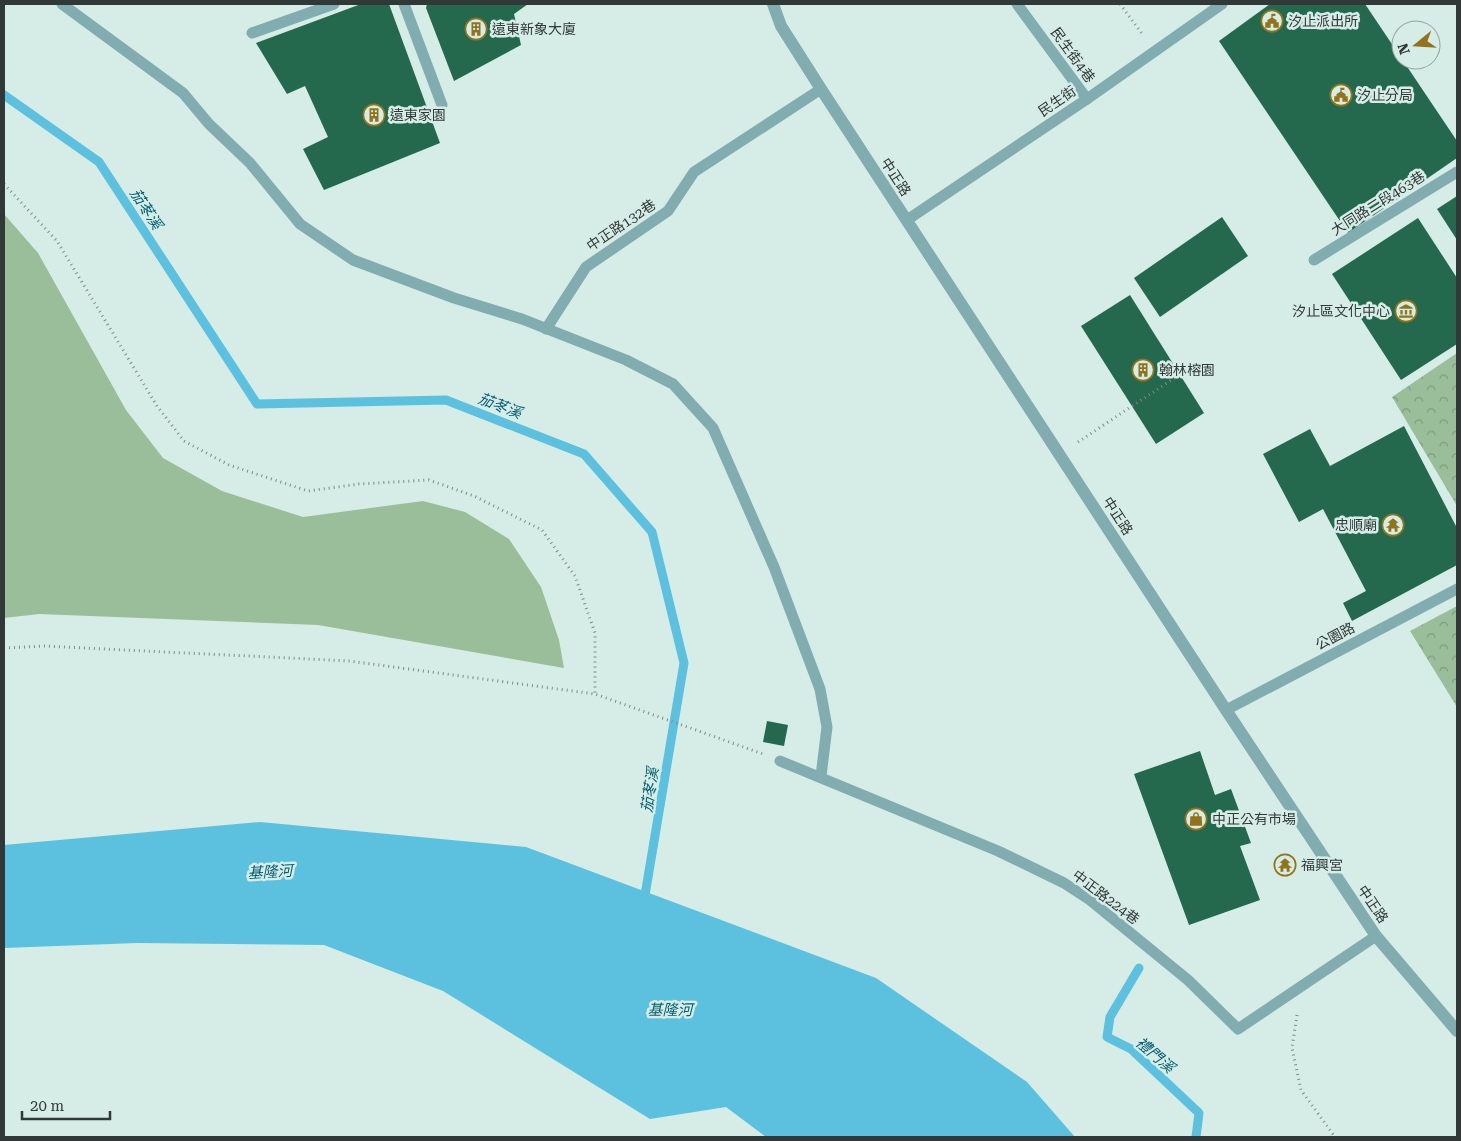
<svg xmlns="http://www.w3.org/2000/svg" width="1461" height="1141" viewBox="0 0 1461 1141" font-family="'Roboto Serif','Noto Sans TC',serif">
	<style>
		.green { fill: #9abe99 }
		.park { fill: url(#park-crowns) }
		.water { fill: #5bc1df }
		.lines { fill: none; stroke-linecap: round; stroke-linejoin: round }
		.stream { stroke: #5bc1df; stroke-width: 9 }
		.building { fill: #24684d }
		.path { stroke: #7e8c89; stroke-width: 3; stroke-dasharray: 1 4; stroke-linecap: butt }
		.service { stroke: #82adb0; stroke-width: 11 }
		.minor { stroke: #82adb0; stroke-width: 12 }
		.labels { text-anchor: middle; stroke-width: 5; stroke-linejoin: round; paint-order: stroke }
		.poi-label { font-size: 14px; fill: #313938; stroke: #d6ece7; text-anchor: start }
		.street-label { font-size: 14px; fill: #313938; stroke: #d6ece7 }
		.water-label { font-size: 15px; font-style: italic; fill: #025d72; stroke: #d6ece7 }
	</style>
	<defs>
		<pattern id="park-crowns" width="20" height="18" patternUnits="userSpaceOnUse" patternTransform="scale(1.25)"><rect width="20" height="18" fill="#9abe99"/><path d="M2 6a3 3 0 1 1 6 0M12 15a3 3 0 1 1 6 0" fill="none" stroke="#7e9b7e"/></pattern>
	</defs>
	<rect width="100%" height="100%" fill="#d6ece7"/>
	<path class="green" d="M4,214L38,253L126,410L163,458L222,491L303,517L423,501L465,512L509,539L541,587L559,640L564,668L318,625L39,614L4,618Z"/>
	<g class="park">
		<path d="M1457,353V506L1392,397Z"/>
		<path d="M1457,606V707L1410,631Z"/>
	</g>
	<path class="water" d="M260,822L526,847L876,978L1027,1082L1075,1137H766L726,1107L650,1119L443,991L324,945L137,943L4,948V845Z"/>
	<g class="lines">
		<g class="stream">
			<path d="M4,95L99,162L257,404L446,400L584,454L652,532L684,663L644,901"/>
			<path d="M1139,968L1110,1017L1107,1037L1131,1049L1199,1113L1196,1137"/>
		</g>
	</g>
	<g class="building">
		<path d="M361,4H389L440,143L324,190L303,149L328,137L305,86L287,94L256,43Z"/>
		<path d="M427,4H528L514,14L521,45L454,81L426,8Z"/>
		<path d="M1270,4H1365L1457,141V158L1348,233L1219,41Z"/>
		<path d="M1457,196V240L1437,209Z"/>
		<path d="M1222,217L1248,256L1160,317L1134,278Z"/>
		<path d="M1418,218L1457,278V344L1401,380L1332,274Z"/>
		<path d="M1130,295L1204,413L1156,444L1081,326Z"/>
		<path d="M1404,426L1457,528V565L1352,621L1343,603L1366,591L1323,509L1299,522L1263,454L1310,429L1330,466Z"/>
		<path d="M767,721L788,725L784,746L763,742Z"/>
		<path d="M1200,751L1215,795L1231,789L1251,843L1240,846L1260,900L1189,925L1134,774Z"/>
	</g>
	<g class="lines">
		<g class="path">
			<path d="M1120,4L1143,35"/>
			<path d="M4,184L57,241L157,406L184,441L229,465L308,491L359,484L429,480L474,496L542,530L575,576L595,633V694"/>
			<path d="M1078,442L1197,363"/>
			<path d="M4,648L44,646L349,661L595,694L763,754"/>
			<path d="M1297,1015L1292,1048L1301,1090L1335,1137"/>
		</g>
		<g class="service">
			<path d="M62,4L183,93L209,124L250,163L300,224L353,260L454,298L522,319L626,360L673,384L713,428L774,567L820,689L827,727L821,776"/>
			<path d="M404,4L442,105"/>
			<path d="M1017,4L1087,99"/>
			<path d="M252,33L334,4"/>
			<path d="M907,220L1087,99L1222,4"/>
			<path d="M1314,260L1457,172"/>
			<path d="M546,329L586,267L668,211L694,172L821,89"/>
			<path d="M1226,710L1457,589"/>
			<path d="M780,761L998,851L1064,883L1090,900L1188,980L1238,1029L1376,936"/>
		</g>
		<path class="minor" d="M773,4L781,26L821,89L1226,710L1376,936L1457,1031"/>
	</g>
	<defs>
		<g id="civic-ring" transform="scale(1.125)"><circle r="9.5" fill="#d6ece7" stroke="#927319" stroke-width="1.5"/><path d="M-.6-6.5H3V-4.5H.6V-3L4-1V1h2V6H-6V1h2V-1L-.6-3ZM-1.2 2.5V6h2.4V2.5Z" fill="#927319"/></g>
		<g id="building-ring" transform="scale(1.125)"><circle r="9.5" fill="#d6ece7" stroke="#927319" stroke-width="1.5"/><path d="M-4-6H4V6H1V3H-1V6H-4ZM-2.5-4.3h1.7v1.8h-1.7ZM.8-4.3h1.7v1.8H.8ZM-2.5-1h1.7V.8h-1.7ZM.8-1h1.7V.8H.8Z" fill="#927319"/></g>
		<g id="museum-ring" transform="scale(1.125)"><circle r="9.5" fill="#d6ece7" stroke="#927319" stroke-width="1.5"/><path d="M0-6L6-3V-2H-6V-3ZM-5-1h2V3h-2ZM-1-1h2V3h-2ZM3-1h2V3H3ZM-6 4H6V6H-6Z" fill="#927319"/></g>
		<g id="temple-ring" transform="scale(1.125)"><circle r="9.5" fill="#d6ece7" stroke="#927319" stroke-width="1.5"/><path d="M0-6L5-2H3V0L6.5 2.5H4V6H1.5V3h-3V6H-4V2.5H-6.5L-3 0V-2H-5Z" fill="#927319"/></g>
		<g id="shop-ring" transform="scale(1.125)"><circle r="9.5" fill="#d6ece7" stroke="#927319" stroke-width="1.5"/><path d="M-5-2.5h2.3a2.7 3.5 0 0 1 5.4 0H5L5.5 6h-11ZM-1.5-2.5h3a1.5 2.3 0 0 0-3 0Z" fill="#927319"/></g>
	</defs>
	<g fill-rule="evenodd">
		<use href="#civic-ring" x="1272" y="21"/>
		<use href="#building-ring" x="476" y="29"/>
		<use href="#civic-ring" x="1341" y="95"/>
		<use href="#building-ring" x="374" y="115"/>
		<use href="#museum-ring" x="1406" y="311"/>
		<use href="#building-ring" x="1143" y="370"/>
		<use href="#temple-ring" x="1393" y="525"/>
		<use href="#shop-ring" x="1196" y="819"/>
		<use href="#temple-ring" x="1285" y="865"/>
	</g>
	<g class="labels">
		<g class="poi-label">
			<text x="1288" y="26">汐止派出所</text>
			<text x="492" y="34">遠東新象大廈</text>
			<text x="1357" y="100">汐止分局</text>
			<text x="390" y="120">遠東家園</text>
			<text x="1390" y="316" text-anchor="end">汐止區文化中心</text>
			<text x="1159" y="375">翰林榕園</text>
			<text x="1377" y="530" text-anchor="end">忠順廟</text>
			<text x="1212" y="824">中正公有市場</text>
			<text x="1301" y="870">福興宮</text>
		</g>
		<g class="street-label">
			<text transform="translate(1073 55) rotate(54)" y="5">民生街4巷</text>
			<text transform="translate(1057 101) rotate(-34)" y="5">民生街</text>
			<text transform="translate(896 177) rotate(57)" y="5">中正路</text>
			<text transform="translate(1378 203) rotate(-32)" y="5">大同路二段463巷</text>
			<text transform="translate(621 225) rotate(-34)" y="5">中正路132巷</text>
			<text transform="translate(1118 516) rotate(57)" y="5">中正路</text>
			<text transform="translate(1335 636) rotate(-28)" y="5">公園路</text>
			<text transform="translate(1106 897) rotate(37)" y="5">中正路224巷</text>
			<text transform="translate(1373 904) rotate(56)" y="5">中正路</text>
		</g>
		<g class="water-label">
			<text transform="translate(146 209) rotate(57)" y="5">茄苳溪</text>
			<text transform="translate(500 406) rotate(21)" y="5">茄苳溪</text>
			<text transform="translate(650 790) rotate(-81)" y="5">茄苳溪</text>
			<text transform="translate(270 872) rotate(-3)" y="5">基隆河</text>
			<text x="670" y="1015">基隆河</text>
			<text transform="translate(1155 1055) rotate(41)" y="5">禮門溪</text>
		</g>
	</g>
	<rect width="1461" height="1141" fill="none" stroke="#313938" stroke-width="10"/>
	<g transform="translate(1416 45) rotate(252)"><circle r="24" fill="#d6ece7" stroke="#94a4a1"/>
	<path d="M0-4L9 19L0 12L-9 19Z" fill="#927319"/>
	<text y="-8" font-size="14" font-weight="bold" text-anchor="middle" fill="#313938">N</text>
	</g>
	<path d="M22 1111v8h88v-8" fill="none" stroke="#313938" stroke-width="2.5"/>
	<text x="30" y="1111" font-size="15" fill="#313938" stroke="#d6ece7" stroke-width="4" paint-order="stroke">20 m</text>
</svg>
